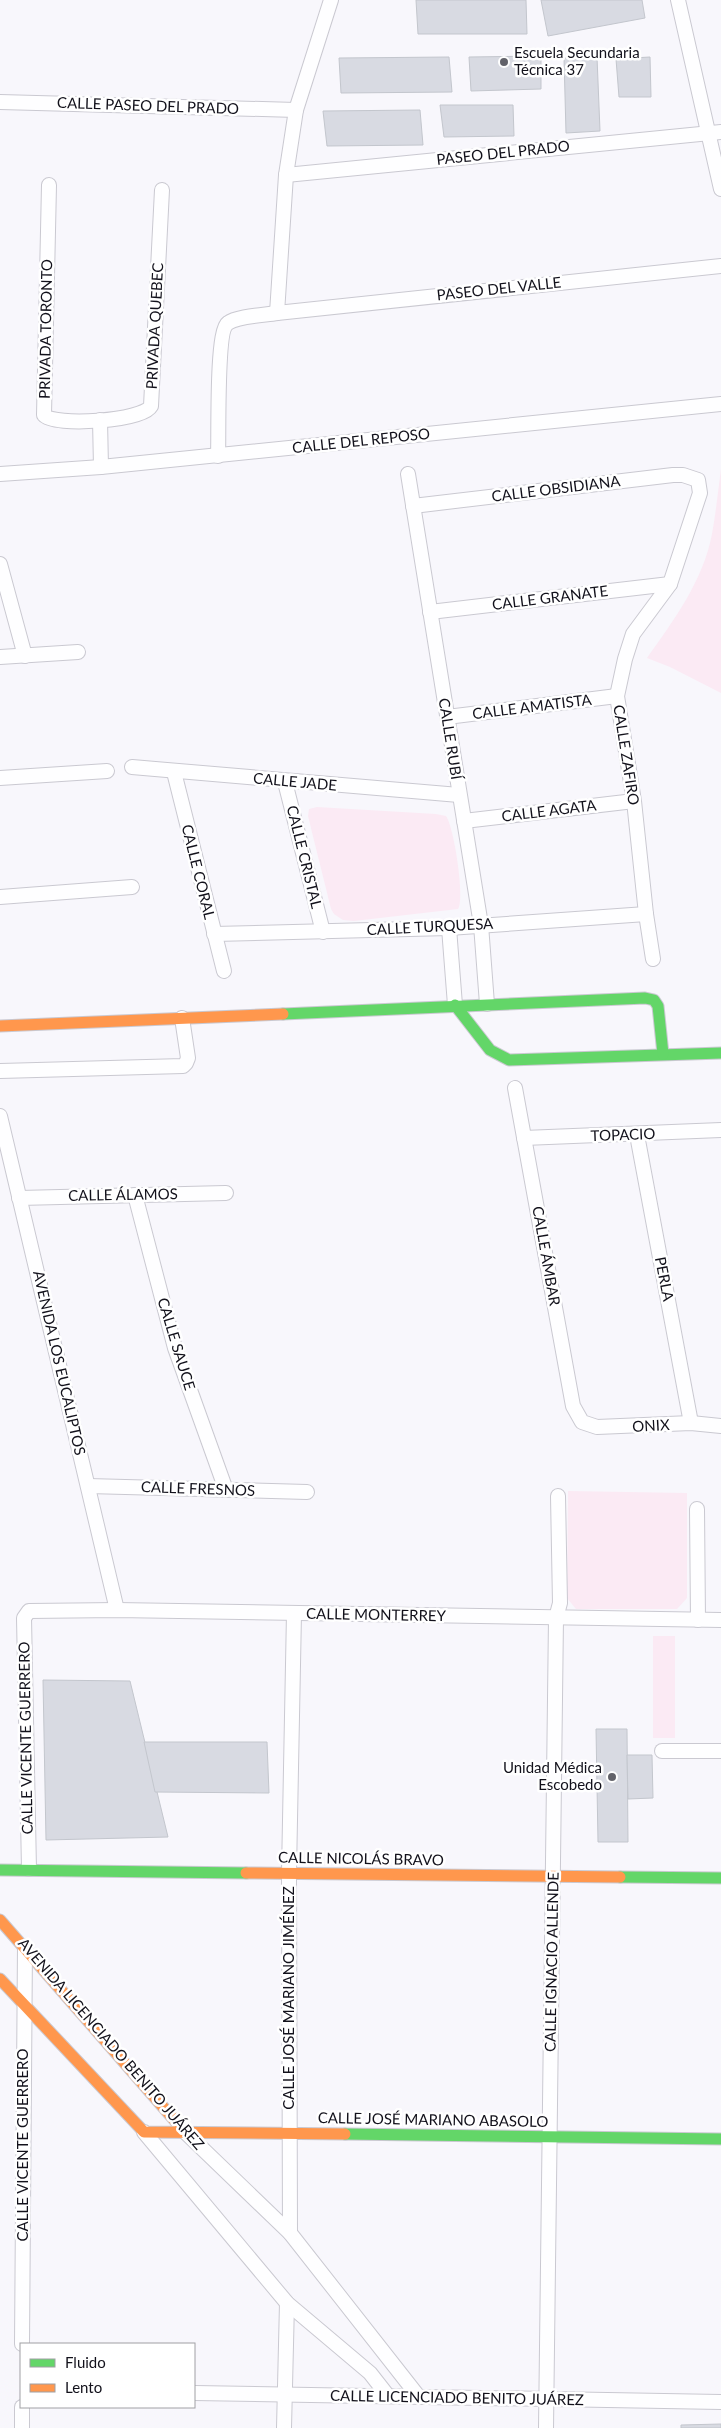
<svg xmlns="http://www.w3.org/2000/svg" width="721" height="2428" viewBox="0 0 721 2428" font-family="Lato,sans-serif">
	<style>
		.green { fill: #fbeaf4 }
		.building { fill: #d8dae2; stroke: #c3c6cd }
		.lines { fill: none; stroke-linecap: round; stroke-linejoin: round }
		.street-casing { stroke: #cac9d1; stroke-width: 16 }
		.fast-casing { stroke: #cac9d1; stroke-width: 13 }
		.slow-casing { stroke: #cac9d1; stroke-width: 13 }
		.street { stroke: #fefeff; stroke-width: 14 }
		.fast { stroke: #63d668; stroke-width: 11 }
		.slow { stroke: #ff974d; stroke-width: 11 }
		.poi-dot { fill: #62626a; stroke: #fff; stroke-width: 2 }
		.labels { text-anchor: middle; stroke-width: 5; stroke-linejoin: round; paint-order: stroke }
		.poi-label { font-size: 15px; fill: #12111b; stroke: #fff; text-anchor: start }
		.street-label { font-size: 15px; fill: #12111b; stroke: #fff }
	</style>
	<rect width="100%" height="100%" fill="#f8f7fc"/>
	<g class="green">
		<path d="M721,469V693L670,667L647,658C674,620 703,581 712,534C716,512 718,491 721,469Z"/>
		<path d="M317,807L436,814L446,816C454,827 465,899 458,909L354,921L343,920L334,914L331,909L308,816L309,809Z"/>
		<path d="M568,1491L687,1493V1598L677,1609H576L567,1598Z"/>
		<rect x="653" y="1636" width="22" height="102"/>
	</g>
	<g class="building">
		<path d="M416,0H526L527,34H418Z"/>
		<path d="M541,0H642L645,18L548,36Z"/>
		<path d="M541,56V89L471,91L469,57Z"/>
		<path d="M449,57L452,92L341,93L339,58Z"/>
		<path d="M597,57L600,131L566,133L564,58Z"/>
		<path d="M650,57L651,97H619L616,59Z"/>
		<path d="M440,105H513L514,136L444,137Z"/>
		<path d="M420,110L423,145L327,146L323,111Z"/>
		<path d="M43,1680L130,1681L168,1837L46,1840Z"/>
		<path d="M596,1729H627L628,1842H598Z"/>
		<path d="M144,1742H267L269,1793L155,1792Z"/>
		<path d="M627,1755H652L653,1798L628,1799Z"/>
		<path d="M721,2424V2428H681V2425Z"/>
	</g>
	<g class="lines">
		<g class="street-casing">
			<g id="street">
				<path d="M678,0L721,189"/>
				<path d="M0,102L296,110"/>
				<path d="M286,175L721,132"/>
				<path d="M49,185L44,415C54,427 143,421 151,406L162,190"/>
				<path d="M277,313L286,175L296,110L331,0"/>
				<path d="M100,420L101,467"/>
				<path d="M218,456C219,436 216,331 228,323C237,316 265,315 277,313L721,266"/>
				<path d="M0,474L101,467L721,404"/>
				<path d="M408,474L481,925L487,1004"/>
				<path d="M413,506L673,475H683L698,480L700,493L670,584L633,634L625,659L617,696L634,801L646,914L653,959"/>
				<path d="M0,564L25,656"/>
				<path d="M430,612L670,584"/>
				<path d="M0,657L78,652"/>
				<path d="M447,717L617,696"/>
				<path d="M132,767L459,795"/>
				<path d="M174,772L224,971"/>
				<path d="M0,778L107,771"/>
				<path d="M285,782L323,932"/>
				<path d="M464,821L634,801"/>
				<path d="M0,897L132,887"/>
				<path d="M449,928L455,1005"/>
				<path d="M214,934L449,928L646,914"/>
				<path d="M0,1071L183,1066L186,1063L188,1058L182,1018"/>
				<path d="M515,1088L573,1406L582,1422L597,1427L691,1423L721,1426"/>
				<path d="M0,1116L117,1610"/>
				<path d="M637,1135L691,1423"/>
				<path d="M524,1138L721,1130"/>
				<path d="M135,1195L175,1348L226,1490"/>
				<path d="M19,1198L226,1193"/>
				<path d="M88,1486L307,1492"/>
				<path d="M697,1509L698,1620"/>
				<path d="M662,1751H721"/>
				<path d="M29,1869L24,1618L29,1611L117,1610L721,1620"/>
				<path d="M184,2131L290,2233L418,2396"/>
				<path d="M144,2132L287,2303L370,2373L388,2396"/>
				<path d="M290,2233L289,1872L294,1613"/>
				<path d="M22,2344L25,1946"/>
				<path d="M194,2393L721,2402"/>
				<path d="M22,2407V2428"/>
				<path d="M284,2428L287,2303"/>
				<path d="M546,2428L556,1618L560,1603L558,1496"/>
			</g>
		</g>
		<g class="fast-casing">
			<g id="fast">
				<path d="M455,1005L490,1050L509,1060L721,1053"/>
				<path d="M283,1014L645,998L654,1000L658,1006L663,1054"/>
				<path d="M0,1870L246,1873"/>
				<path d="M620,1877L721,1878"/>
				<path d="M345,2134L721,2139"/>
			</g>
		</g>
		<g class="slow-casing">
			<g id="slow">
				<path d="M0,1026L283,1014"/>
				<path d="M246,1873L620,1877"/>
				<path d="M0,1920L184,2131"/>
				<path d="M0,1979L144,2132L345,2134"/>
			</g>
		</g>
		<use href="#street" class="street"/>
		<use href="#fast" class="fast"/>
		<use href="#slow" class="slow"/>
	</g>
	<g class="poi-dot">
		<circle cx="504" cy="62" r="5"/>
		<circle cx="612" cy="1777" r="5"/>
	</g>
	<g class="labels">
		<g class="poi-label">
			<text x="514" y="58">Escuela Secundaria<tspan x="514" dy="17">Técnica 37</tspan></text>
			<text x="602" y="1773" text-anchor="end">Unidad Médica<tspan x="602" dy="17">Escobedo</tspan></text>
		</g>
		<g class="street-label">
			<text transform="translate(148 106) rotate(2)" y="5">CALLE PASEO DEL PRADO</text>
			<text transform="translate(503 153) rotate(-6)" y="5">PASEO DEL PRADO</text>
			<text transform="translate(499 289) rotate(-6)" y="5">PASEO DEL VALLE</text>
			<text transform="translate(155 326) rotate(-87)" y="5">PRIVADA QUEBEC</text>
			<text transform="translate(46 329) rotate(-89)" y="5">PRIVADA TORONTO</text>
			<text transform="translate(361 441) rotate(-6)" y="5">CALLE DEL REPOSO</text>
			<text transform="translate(556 489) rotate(-7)" y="5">CALLE OBSIDIANA</text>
			<text transform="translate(550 598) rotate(-7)" y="5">CALLE GRANATE</text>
			<text transform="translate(532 707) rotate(-7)" y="5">CALLE AMATISTA</text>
			<text transform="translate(450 739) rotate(81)" y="5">CALLE RUBÍ</text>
			<text transform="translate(626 755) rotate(81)" y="5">CALLE ZAFIRO</text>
			<text transform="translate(295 782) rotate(5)" y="5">CALLE JADE</text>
			<text transform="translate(549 811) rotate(-7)" y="5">CALLE AGATA</text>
			<text transform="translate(304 857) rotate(76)" y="5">CALLE CRISTAL</text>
			<text transform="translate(198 872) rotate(76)" y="5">CALLE CORAL</text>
			<text transform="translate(430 927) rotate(-3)" y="5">CALLE TURQUESA</text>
			<text transform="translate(623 1135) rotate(-2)" y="5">TOPACIO</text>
			<text transform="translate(123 1195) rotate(-1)" y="5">CALLE ÁLAMOS</text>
			<text transform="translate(546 1256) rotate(80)" y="5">CALLE ÁMBAR</text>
			<text transform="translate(664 1279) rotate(79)" y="5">PERLA</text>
			<text transform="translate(176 1344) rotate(73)" y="5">CALLE SAUCE</text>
			<text transform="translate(59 1363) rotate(77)" y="5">AVENIDA LOS EUCALIPTOS</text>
			<text transform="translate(651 1426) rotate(-3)" y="5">ONIX</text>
			<text transform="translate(198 1489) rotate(2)" y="5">CALLE FRESNOS</text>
			<text transform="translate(376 1615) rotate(1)" y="5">CALLE MONTERREY</text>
			<text transform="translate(26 1738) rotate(-91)" y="5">CALLE VICENTE GUERRERO</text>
			<text transform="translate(361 1859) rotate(1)" y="5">CALLE NICOLÁS BRAVO</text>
			<text transform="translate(552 1962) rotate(-89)" y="5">CALLE IGNACIO ALLENDE</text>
			<text transform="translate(289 1998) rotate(-90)" y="5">CALLE JOSÉ MARIANO JIMÉNEZ</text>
			<text transform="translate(111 2044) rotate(49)" y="5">AVENIDA LICENCIADO BENITO JUÁREZ</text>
			<text transform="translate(433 2120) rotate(1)" y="5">CALLE JOSÉ MARIANO ABASOLO</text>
			<text transform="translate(23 2145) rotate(-90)" y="5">CALLE VICENTE GUERRERO</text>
			<text transform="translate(457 2398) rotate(1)" y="5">CALLE LICENCIADO BENITO JUÁREZ</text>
		</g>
	</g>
	<rect x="20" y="2343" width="175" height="65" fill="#ffffff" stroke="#a0a0a4"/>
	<rect x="30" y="2359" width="25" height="8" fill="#63d668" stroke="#a0a0a4"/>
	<text x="65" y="2368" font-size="15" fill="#12111b">Fluido</text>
	<rect x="30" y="2384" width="25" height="8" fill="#ff974d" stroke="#a0a0a4"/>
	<text x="65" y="2393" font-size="15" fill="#12111b">Lento</text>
</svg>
